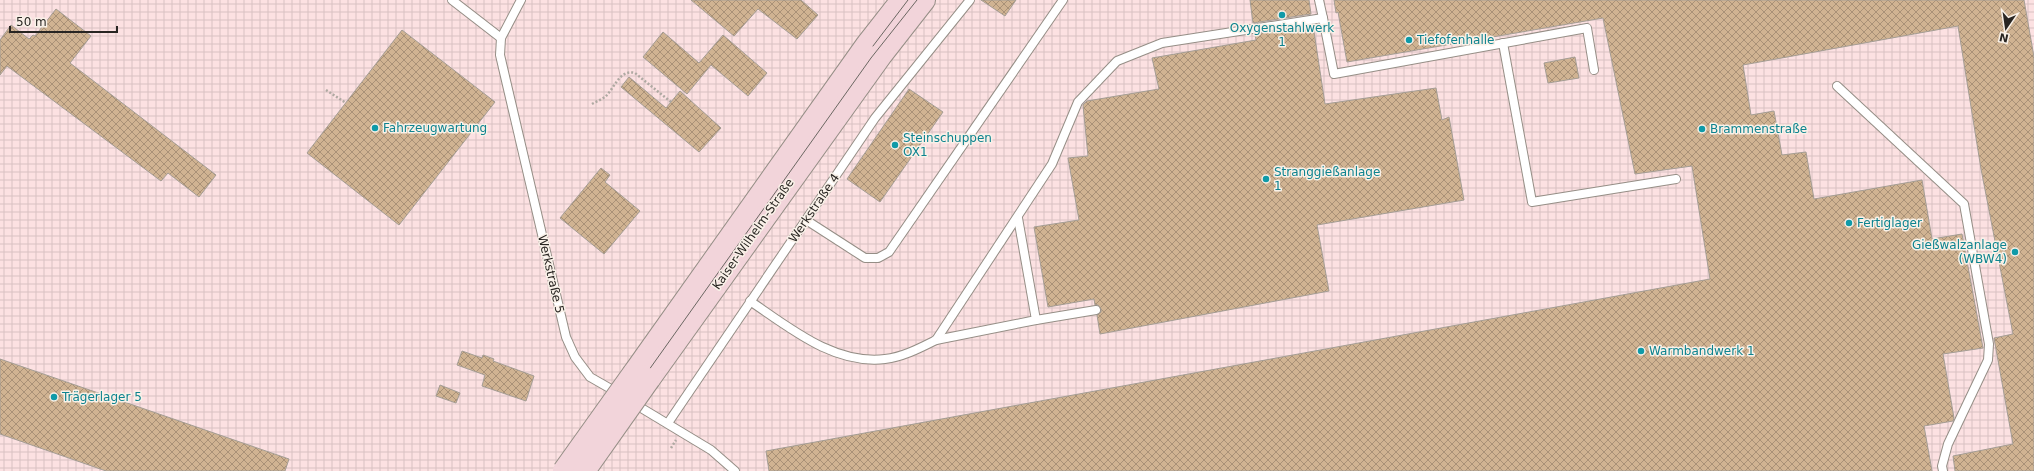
<svg xmlns="http://www.w3.org/2000/svg" width="2034" height="471" viewBox="0 0 2034 471" font-family="'DejaVu Sans',sans-serif">
	<style>
		.industrial { fill: url(#industrial-grid) }
		.building { fill: url(#building-cross-hatch); stroke: #a49d94 }
		.lines { fill: none; stroke-linecap: round; stroke-linejoin: round }
		.service-casing { stroke: #958e86; stroke-width: 10 }
		.secondary-casing { stroke: #958e86; stroke-width: 24 }
		.path { stroke: #afa9a2; stroke-width: 2.5; stroke-dasharray: 2 2; stroke-linecap: butt }
		.service { stroke: #fff; stroke-width: 8 }
		.secondary { stroke: #f2d4da; stroke-width: 22 }
		.tram { stroke: #6b6762; stroke-width: 1 }
		.secondary-bridge-casing { stroke: #958e86; stroke-width: 24; stroke-linecap: butt }
		.secondary-bridge { stroke: #f2d4da; stroke-width: 22 }
		.culture-dot { fill: #0f9aa8; stroke: #f9f1e8; stroke-width: 1.5 }
		.labels { text-anchor: middle; stroke-width: 3; stroke-linejoin: round; paint-order: stroke }
		.culture-label { font-size: 12px; fill: #0d838f; stroke: #f9f1e8; text-anchor: start }
		.street-label { font-size: 12px; fill: #282522; stroke: #f9f1e8 }
	</style>
	<defs>
		<pattern id="industrial-grid" width="8" height="8" patternUnits="userSpaceOnUse"><rect width="8" height="8" fill="#fce1e2"/><path d="M0 4h8M4 0v8" fill="none" stroke="#d8c1c2"/></pattern>
		<pattern id="building-cross-hatch" width="8" height="8" patternUnits="userSpaceOnUse"><rect width="8" height="8" fill="#d0b392"/><path d="M0 0l8 8M0 8l8-8" fill="none" stroke="#a99177"/></pattern>
	</defs>
	<rect width="100%" height="100%" fill="#f9f1e8"/>
	<rect class="industrial" x="0" y="0" width="2034" height="471"/>
	<g class="building">
		<path d="M691,0H801L818,15L797,39L758,9L734,36Z"/>
		<path d="M981,0H1016L1005,16Z"/>
		<path d="M1250,0H1309L1311,14L1253,23Z"/>
		<path d="M1334,0H2024L2034,57V471H1955L1953,456L2013,444L1994,338L2013,334L1981,169L1958,26L1743,65L1751,115L1774,111L1782,155L1806,152L1814,199L1922,180L1932,239L1962,234L1983,348L1943,354L1954,418L1953,421L1924,426L1932,471H769L766,451L1710,279L1692,166L1635,174L1603,18L1347,62L1338,12L1336,13Z"/>
		<path d="M56,9L91,36L70,63L216,175L199,197L168,173L161,181L7,66L0,75V40L11,25L29,39L33,35L35,36Z"/>
		<path d="M1313,25L1325,104L1436,88L1442,120L1449,117L1464,200L1317,225L1329,291L1100,334L1097,315L1101,312V309L1098,305H1095L1094,299L1048,307L1034,227L1079,220L1068,158L1088,156L1083,105L1087,101L1159,89L1152,58L1256,40L1255,34Z"/>
		<path d="M402,30L495,102L399,225L307,153Z"/>
		<path d="M663,32L699,63L723,35L767,73L748,96L711,65L687,94L643,57Z"/>
		<path d="M1575,57L1579,78L1548,83L1544,63Z"/>
		<path d="M629,77L666,108L680,91L721,128L699,152L621,87Z"/>
		<path d="M909,89L943,112L880,202L847,179Z"/>
		<path d="M601,168L610,175L605,182L640,211L604,254L560,218Z"/>
		<path d="M462,351L482,358L483,355L494,359L493,361L534,376L526,401L482,386L485,375L457,365Z"/>
		<path d="M0,359L289,459L285,471H106L0,434Z"/>
		<path d="M440,385L460,393L456,403L436,396Z"/>
	</g>
	<g class="lines">
		<g class="service-casing">
			<g id="service">
				<path d="M452,0L501,38"/>
				<path d="M521,0L501,38L500,55L566,337L575,357L590,377L618,393"/>
				<path d="M1319,0L1323,18"/>
				<path d="M1503,43L1532,202L1676,179"/>
				<path d="M1837,86L1964,204L1989,344L1988,360L1948,444L1942,466L1943,471"/>
				<path d="M806,220L865,258H878L889,252L1063,0"/>
				<path d="M750,301C790,328 834,365 885,359C903,357 920,348 936,340L1052,164L1078,102L1117,61L1162,43L1323,18L1334,74L1587,28L1594,70"/>
				<path d="M1036,320L1096,310"/>
				<path d="M936,340L1036,320L1018,218"/>
				<path d="M633,403L711,450L735,471"/>
				<path d="M668,423L875,118L970,0"/>
			</g>
		</g>
		<g class="secondary-casing">
			<g id="secondary">
				<path d="M634,373L866,46L902,0"/>
				<path d="M649,379L881,55L924,0"/>
			</g>
		</g>
		<g class="path">
			<path d="M326,90L346,103"/>
			<path d="M592,104C597,101 603,99 606,96C615,87 620,69 635,73L671,102"/>
			<path d="M671,448L676,440"/>
		</g>
		<use href="#service" class="service"/>
		<use href="#secondary" class="secondary"/>
		<g class="tram">
			<path d="M873,46L908,0"/>
			<path d="M577,471L871,58L917,0"/>
		</g>
		<g class="secondary-bridge-casing">
			<g id="secondary-bridge">
				<path d="M564,471L634,373"/>
				<path d="M584,471L649,379"/>
			</g>
		</g>
		<use href="#secondary-bridge" class="secondary-bridge"/>
	</g>
	<g class="culture-dot">
		<circle cx="1282" cy="15" r="4"/>
		<circle cx="1409" cy="40" r="4"/>
		<circle cx="375" cy="128" r="4"/>
		<circle cx="1702" cy="129" r="4"/>
		<circle cx="895" cy="145" r="4"/>
		<circle cx="1266" cy="179" r="4"/>
		<circle cx="1849" cy="223" r="4"/>
		<circle cx="2015" cy="252" r="4"/>
		<circle cx="1641" cy="351" r="4"/>
		<circle cx="54" cy="397" r="4"/>
	</g>
	<g class="labels">
		<g class="culture-label">
			<text x="1282" y="32" text-anchor="middle">Oxygenstahlwerk<tspan x="1282" dy="14">1</tspan></text>
			<text x="1417" y="44">Tiefofenhalle</text>
			<text x="383" y="132">Fahrzeugwartung</text>
			<text x="1710" y="133">Brammenstraße</text>
			<text x="903" y="142">Steinschuppen<tspan x="903" dy="14">OX1</tspan></text>
			<text x="1274" y="176">Stranggießanlage<tspan x="1274" dy="14">1</tspan></text>
			<text x="1857" y="227">Fertiglager</text>
			<text x="2007" y="249" text-anchor="end">Gießwalzanlage<tspan x="2007" dy="14">(WBW4)</tspan></text>
			<text x="1649" y="355">Warmbandwerk 1</text>
			<text x="62" y="401">Trägerlager 5</text>
		</g>
		<g class="street-label">
			<text transform="translate(814 208) rotate(-56)" y="4">Werkstraße 4</text>
			<text transform="translate(753 234) rotate(-55)" y="4">Kaiser-Wilhelm-Straße</text>
			<text transform="translate(551 274) rotate(77)" y="4">Werkstraße 5</text>
		</g>
	</g>
	<g transform="translate(2006 28) rotate(193)" stroke="#f9f1e8" stroke-width="3" paint-order="stroke">
	<path d="M0-3L7 15L0 10L-7 15Z" fill="#282522"/>
	<text y="-6" font-size="11" font-weight="bold" text-anchor="middle" fill="#282522">N</text>
	</g>
	<path d="M10 26v6h107v-6" fill="none" stroke="#282522" stroke-width="2"/>
	<text x="16" y="26" font-size="12" fill="#282522" stroke="#f9f1e8" stroke-width="3" paint-order="stroke">50 m</text>
</svg>
